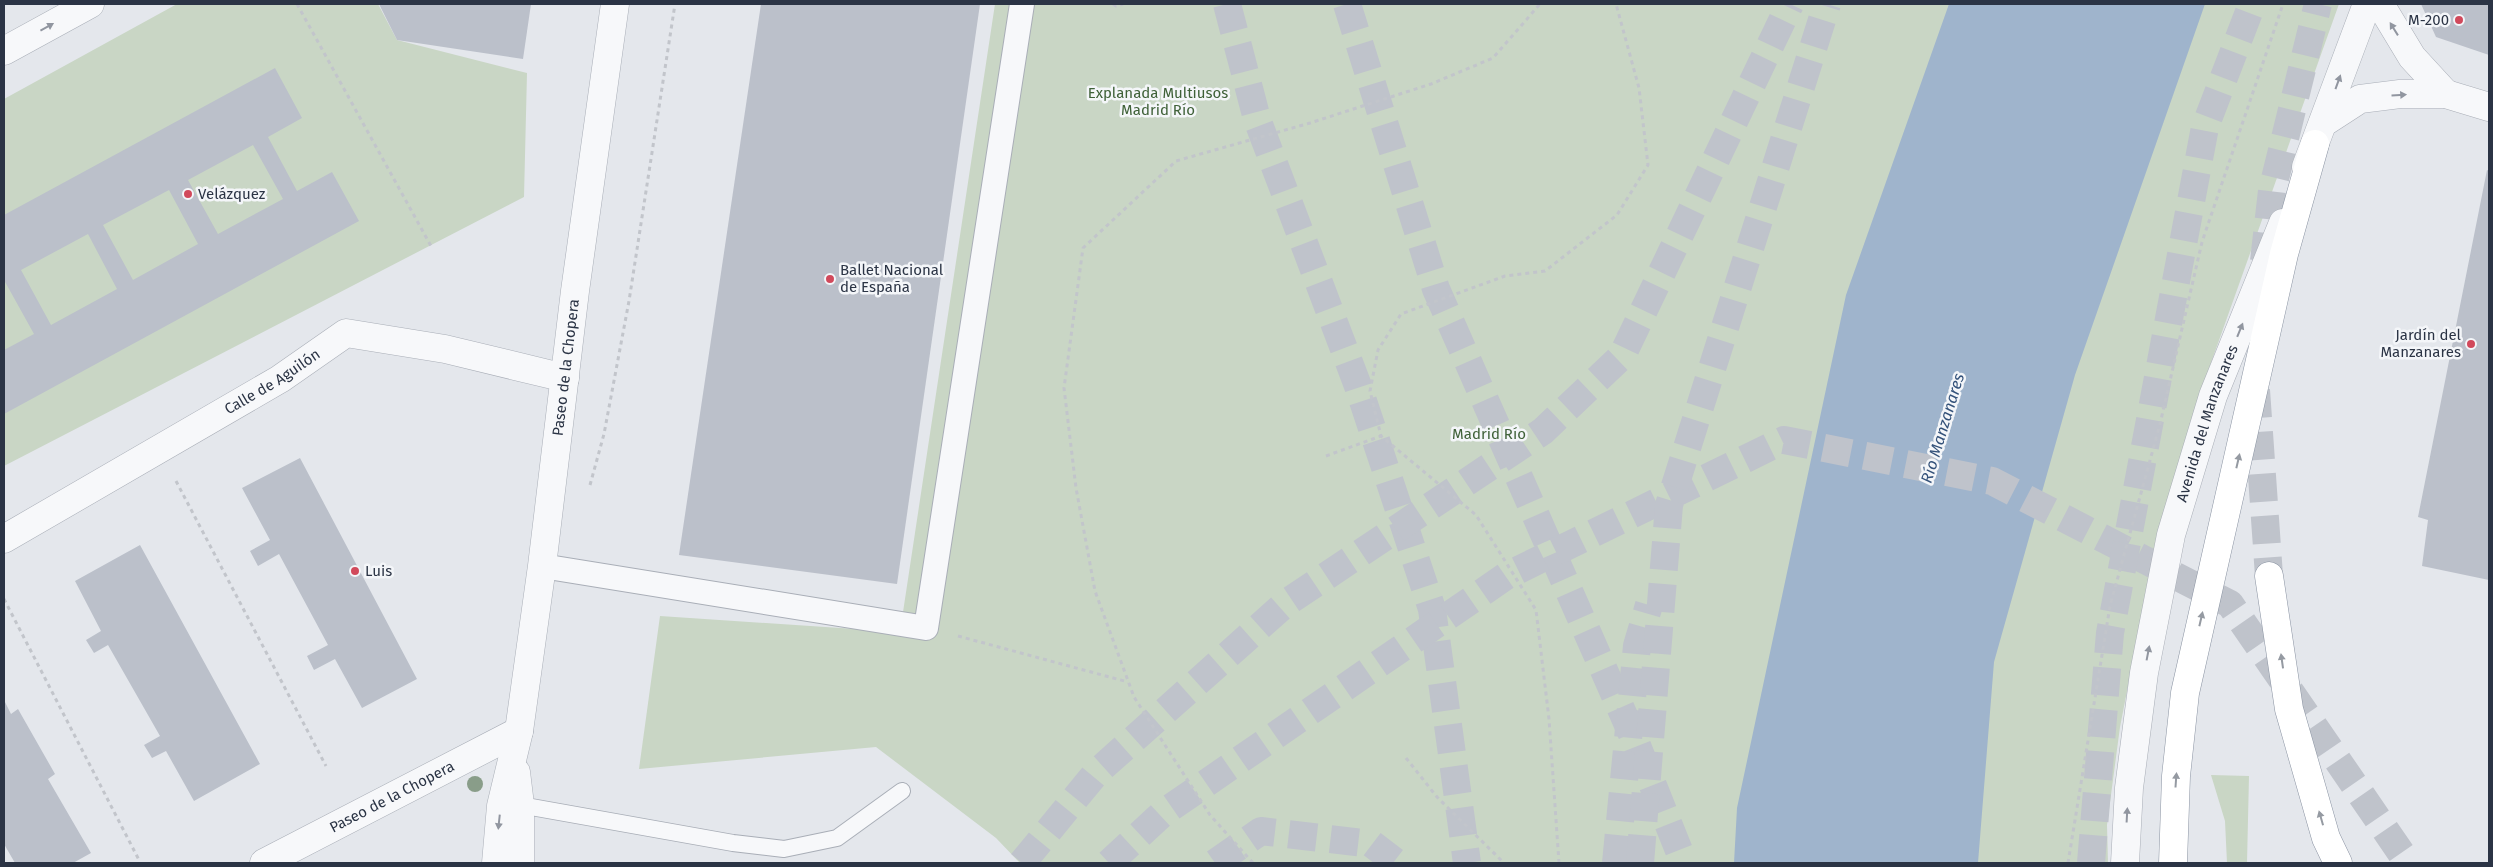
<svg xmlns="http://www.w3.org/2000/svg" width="2493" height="867" viewBox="0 0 2493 867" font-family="'Fira Sans',sans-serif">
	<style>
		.green { fill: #c9d6c5 }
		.water { fill: #9fb4cc }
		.building { fill: #bbc0ca; fill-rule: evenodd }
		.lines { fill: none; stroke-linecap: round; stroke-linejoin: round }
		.motorway-tunnel { stroke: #bfc3cb; stroke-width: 28; stroke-dasharray: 28 14; stroke-linecap: butt }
		.service-casing { stroke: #a9aeb7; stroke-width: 18 }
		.pedestrian-casing { stroke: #a9aeb7; stroke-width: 26 }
		.minor-casing { stroke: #a9aeb7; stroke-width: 29 }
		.tertiary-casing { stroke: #a9aeb7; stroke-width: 29 }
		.motorway-casing { stroke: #8b94a3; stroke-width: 29 }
		.path { stroke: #c2c5cb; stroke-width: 3; stroke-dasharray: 4 4; stroke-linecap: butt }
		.service { stroke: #f7f8fa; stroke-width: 16 }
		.pedestrian { stroke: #f7f8fa; stroke-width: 24 }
		.minor { stroke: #f7f8fa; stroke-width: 28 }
		.tertiary { stroke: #f7f8fa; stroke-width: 28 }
		.motorway { stroke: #fff; stroke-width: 28 }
		.tree { fill: #899d89 }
		.oneway { fill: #9196a0 }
		.oneway2 { fill: #959aa2 }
		.poi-dot { fill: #d1495b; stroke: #f4f6f9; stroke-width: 2 }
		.labels { text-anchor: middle; stroke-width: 5; stroke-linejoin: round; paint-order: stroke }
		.poi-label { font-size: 15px; fill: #2b3445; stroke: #f4f6f9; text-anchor: start }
		.park-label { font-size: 15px; fill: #3f6138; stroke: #f4f6f9 }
		.street-label { font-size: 15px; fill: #2b3445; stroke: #f4f6f9 }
		.water-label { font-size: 16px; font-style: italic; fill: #34527a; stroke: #f4f6f9 }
	</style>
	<rect width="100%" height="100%" fill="#e4e7ec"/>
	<g class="green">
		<path d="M177,4H378L397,40L527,73L524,197L4,466V99Z"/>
		<path d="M995,4H2339L2207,374L2168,500L2137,640L2120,727L2107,825L2108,863H1020L996,838L876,747L639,769L660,616L900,632Z"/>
		<path d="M2211,775L2249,776L2247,863H2227L2225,821Z"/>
	</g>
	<path class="water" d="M1949,4H2205L2075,375L1994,662L1978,863H1734L1737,808L1846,295Z"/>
	<g class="building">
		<path d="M379,4H531L523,59L397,40Z"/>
		<path d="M761,4H980L897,584L679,555Z"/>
		<path d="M2421,4H2489V55L2436,37Z"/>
		<path d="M275,68L302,118L268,137L297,191L332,172L359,221L4,414V350L34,334L4,280V215ZM253,145L283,199L218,234L188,180ZM169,190L198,244L133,280L103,225ZM88,234L117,289L51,325L21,270Z"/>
		<path d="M2487,170L2489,171V580L2422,566L2428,520L2418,517Z"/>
		<path d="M300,458L417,679L362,708L335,659L314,670L307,656L328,645L279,554L258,566L250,551L270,540L242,488Z"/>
		<path d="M140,545L260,764L194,801L166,751L152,758L144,745L160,736L108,645L94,653L86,640L101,631L75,581Z"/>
		<path d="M4,700L11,714L18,709L55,774L48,779L91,853L73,863H15L4,844Z"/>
	</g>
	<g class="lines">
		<g class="motorway-tunnel">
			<path d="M1227,4L1257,119L1358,386L1432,609L1467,863"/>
			<path d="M1347,4L1436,289L1636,743L1684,863"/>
			<path d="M2264,261L2272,191L2318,4"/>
			<path d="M2256,390L2269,576"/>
			<path d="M1022,863L1096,773L1286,603L1543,431L1622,356L1790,4"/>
			<path d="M1109,863L1163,813L1506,576L1784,440L1992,481L2230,604L2408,863"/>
			<path d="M1215,863L1261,831L1372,844L1397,863"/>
			<path d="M1616,863L1637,646L1649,605"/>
			<path d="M1640,863L1669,505L1827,4"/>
			<path d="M2091,863L2110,633L2205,127L2252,4"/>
		</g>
		<g class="service-casing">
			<path id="service" d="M520,805L733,843L784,849L837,838L902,791"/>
		</g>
		<g class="pedestrian-casing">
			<path id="pedestrian" d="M542,566L926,628L1022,4"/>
		</g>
		<g class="minor-casing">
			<g id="minor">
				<path d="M2380,4L2412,57L2446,94"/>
				<path d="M4,51L90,4"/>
				<path d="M2323,123L2360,99L2400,94H2446L2489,107"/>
				<path d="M2306,167L2367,4"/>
				<path id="s1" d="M4,539L280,379L346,333L445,349L565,378"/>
				<path id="s2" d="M264,863L519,731"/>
				<path id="s3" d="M2125,863L2129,788L2144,673L2171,535L2213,396L2283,223"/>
			</g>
		</g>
		<g class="tertiary-casing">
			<g id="tertiary">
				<path d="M516,772L520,805V863"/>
				<path id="s4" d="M496,863L501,806L519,731L542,566L575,291L615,4"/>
			</g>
		</g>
		<g class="motorway-casing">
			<g id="motorway">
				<path d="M2269,576L2289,709L2326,838L2338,863"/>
				<path d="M2173,863L2176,776L2185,693L2284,254L2315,144"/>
			</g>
		</g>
		<g class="path">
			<path d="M297,4L431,246"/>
			<path d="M1113,4L1116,6L1123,4"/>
			<path d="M1326,456L1381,436"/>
			<path d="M176,481L326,766"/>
			<path d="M590,485L604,434L629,301L675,4"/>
			<path d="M4,599L139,860"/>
			<path d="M958,636L1128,682"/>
			<path d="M1406,758L1437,797L1504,863"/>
			<path d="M1253,863L1210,815L1134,697L1095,591L1076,488L1064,388L1083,248L1176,161L1310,123L1431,84L1493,58L1540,4"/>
			<path d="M1559,863L1549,719L1536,610L1476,515L1381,436L1370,391L1378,350L1401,314L1505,276L1545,271L1617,215L1648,165L1639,88L1616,4"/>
			<path d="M2068,863L2110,606L2160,424L2202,242L2283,4"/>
		</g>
		<use href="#service" class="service"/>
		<use href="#pedestrian" class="pedestrian"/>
		<use href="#minor" class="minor"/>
		<use href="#tertiary" class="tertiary"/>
		<use href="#motorway" class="motorway"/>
	</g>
	<circle class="tree" cx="475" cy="784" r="8"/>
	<defs><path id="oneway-solid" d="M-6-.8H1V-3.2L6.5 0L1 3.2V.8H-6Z" transform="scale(1.25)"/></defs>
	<g class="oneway">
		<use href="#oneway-solid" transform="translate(47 27) rotate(-29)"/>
		<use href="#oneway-solid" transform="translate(2394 29) rotate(-122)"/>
		<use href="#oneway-solid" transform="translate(2338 82) rotate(-70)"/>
		<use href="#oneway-solid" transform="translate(2399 95) rotate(-4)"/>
		<use href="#oneway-solid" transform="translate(2240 330) rotate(-68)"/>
		<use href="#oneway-solid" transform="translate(2148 653) rotate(-79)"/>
		<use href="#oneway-solid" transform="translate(2127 815) rotate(-87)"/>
		<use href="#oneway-solid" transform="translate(499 822) rotate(96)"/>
	</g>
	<g class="oneway2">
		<use href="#oneway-solid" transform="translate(2238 461) rotate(-77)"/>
		<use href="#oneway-solid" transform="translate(2201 619) rotate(-77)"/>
		<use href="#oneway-solid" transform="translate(2282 661) rotate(-98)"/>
		<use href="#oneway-solid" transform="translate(2176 780) rotate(-86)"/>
		<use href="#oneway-solid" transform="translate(2321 818) rotate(-106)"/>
	</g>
	<g class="poi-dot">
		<circle cx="2459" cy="20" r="5"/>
		<circle cx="188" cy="194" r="5"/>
		<circle cx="830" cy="279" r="5"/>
		<circle cx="2471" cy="344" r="5"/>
		<circle cx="355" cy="571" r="5"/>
	</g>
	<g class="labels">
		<g class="poi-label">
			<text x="2449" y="25" text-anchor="end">M-200</text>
			<text x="198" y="199">Velázquez</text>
			<text x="840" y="275">Ballet Nacional<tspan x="840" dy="17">de España</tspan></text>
			<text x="2461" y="340" text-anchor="end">Jardín del<tspan x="2461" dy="17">Manzanares</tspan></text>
			<text x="365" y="576">Luis</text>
		</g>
		<g class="park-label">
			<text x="1158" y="98">Explanada Multiusos<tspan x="1158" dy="17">Madrid Río</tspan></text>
			<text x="1489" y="439">Madrid Río</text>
		</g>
		<g class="street-label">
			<text dy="5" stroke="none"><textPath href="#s4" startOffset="501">Paseo de la Chopera</textPath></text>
			<text dy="5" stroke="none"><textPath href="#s1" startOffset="311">Calle de Aguilón</textPath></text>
			<text dy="5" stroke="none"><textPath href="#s3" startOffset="449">Avenida del Manzanares</textPath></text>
			<text dy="5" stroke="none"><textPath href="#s2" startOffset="144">Paseo de la Chopera</textPath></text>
		</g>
		<g class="water-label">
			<text transform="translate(1942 428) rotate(-73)" y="6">Río Manzanares</text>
		</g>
	</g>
	<rect width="2493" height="867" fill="none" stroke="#2b3445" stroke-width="10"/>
</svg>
